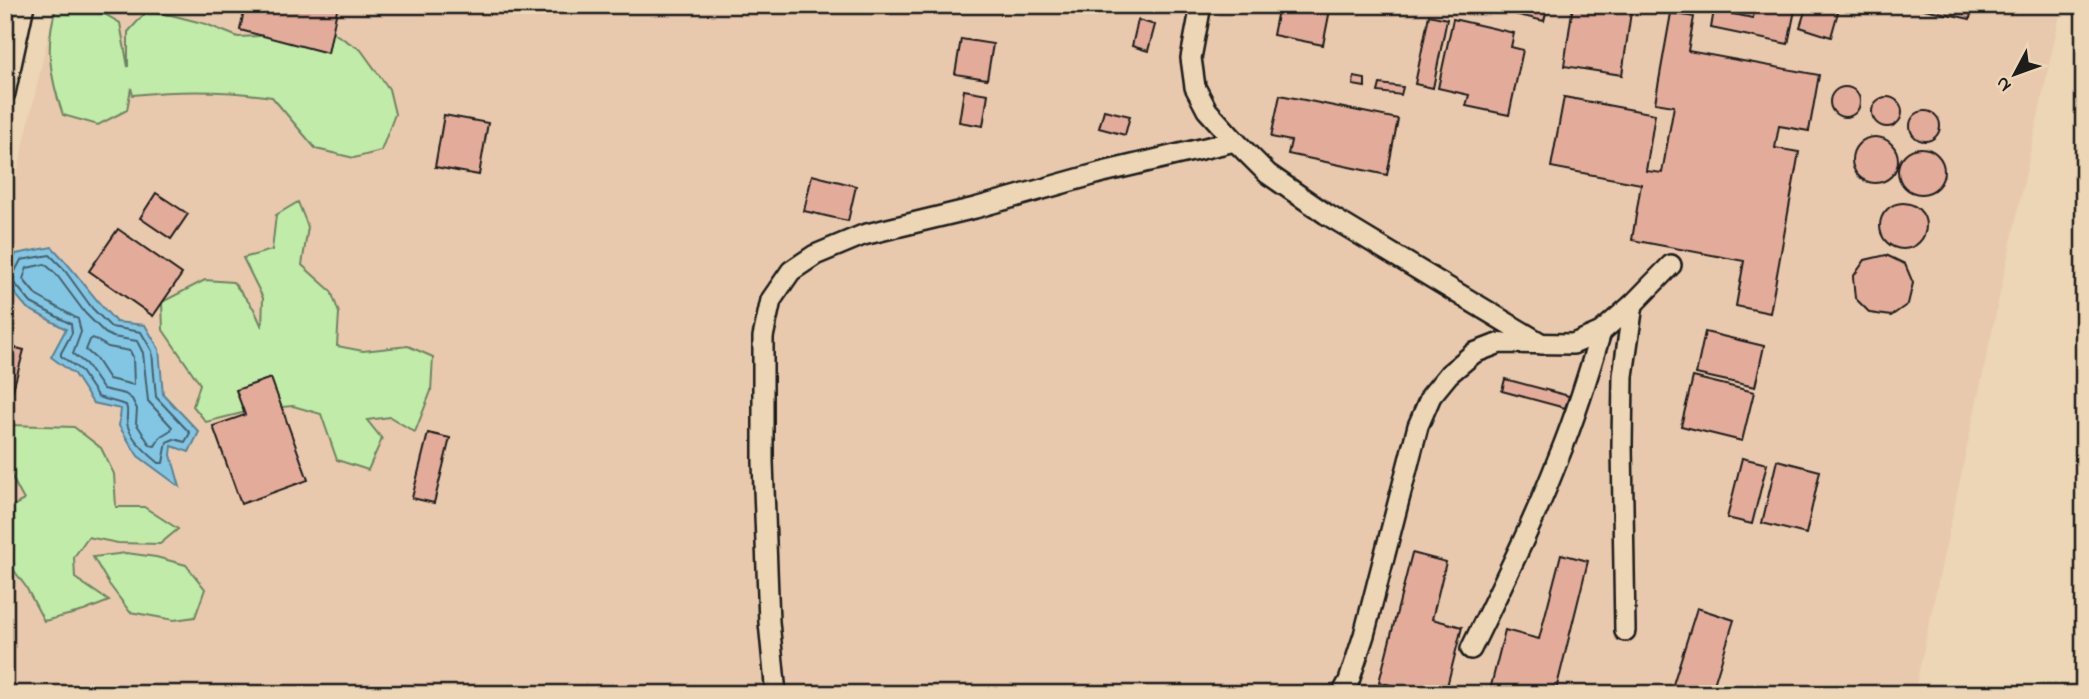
<svg xmlns="http://www.w3.org/2000/svg" width="2089" height="699" viewBox="0 0 2089 699" font-family="'Indie Flower',sans-serif">
	<style>
		.built { fill: #e9c9ad }
		.green { fill: #c0eba8; stroke: #6e8462; stroke-width: 2 }
		.water { fill: #83c6e4; stroke: #5a8294; stroke-width: 2 }
		.lines { fill: none; stroke-linecap: round; stroke-linejoin: round }
		.shore { stroke: #45606c; stroke-width: 2 }
		.building { fill: #e3ac9a; stroke: #1c1c1c; stroke-width: 2 }
		.service-casing { stroke: #1c1c1c; stroke-width: 24 }
		.service { stroke: #ecd6b5; stroke-width: 19 }
	</style>
	<rect width="100%" height="100%" fill="#ecd6b5"/>
	<filter id="ink" filterUnits="userSpaceOnUse"><feTurbulence type="fractalNoise" baseFrequency=".0143" numOctaves="2"/><feDisplacementMap in="SourceGraphic" scale="14" xChannelSelector="R" yChannelSelector="G"/><feConvolveMatrix kernelMatrix="1 2 1 2 8 2 1 2 1" color-interpolation-filters="sRGB"/></filter>
	<g filter="url(#ink)">
		<path class="built" d="M55,5H2062L1914,694H5V227Z"/>
		<g class="green">
			<path d="M57,5H89L120,23L128,67V32L146,12L171,15L206,24L238,37L259,36L293,25L327,29L361,50L389,89L395,114L381,151L354,158L316,149L272,97C225,90 180,90 133,95L131,88L127,110L98,125L63,115C50,77 44,44 57,5Z"/>
			<path d="M298,202L308,227L302,265L331,291L339,313L337,346L363,351L408,346L433,357L431,391L415,432L390,417L367,420L382,439L368,470L337,460L321,414L293,406L258,409L206,422L193,406L200,384L163,330L162,302L205,280L233,282L254,309L262,327L263,298L243,258L272,250L276,215Z"/>
			<path d="M10,425L74,427L101,448L114,474L116,507H144L178,529L160,544L118,543L88,537L74,557L75,578L109,601L84,611L44,621L26,587L5,558V510L24,500C6,468 3,461 10,425Z"/>
			<path d="M126,553L156,557L186,565L205,589L195,617L174,620L130,612L109,584L93,557Z"/>
		</g>
		<path class="water" d="M52,247C75,270 93,298 116,322L145,325L159,349L163,394L199,432L189,452L172,446L171,455L180,487L138,456L119,426L121,409L93,403L74,374L51,357L66,329L27,308L5,282V277L16,254Z"/>
		<g class="lines">
			<g class="shore">
				<path d="M50,255L63,268L92,308L111,327L141,332L152,351L156,397L190,433L185,442L174,439L167,442L163,463H159C148,454 128,437 127,422C126,415 129,412 126,405L98,397L80,370L61,356V353L72,333L71,324L31,303L12,280V277L21,260Z"/>
				<path d="M45,264L56,274L85,313L105,333L113,337L137,341L143,353L148,401L172,427L171,430L161,436L155,446L150,445L136,423L137,409L132,399L125,394L103,389L86,364L73,354L81,332L78,319L37,296L23,279L27,268Z"/>
				<path d="M93,338L108,347L130,351L133,357L134,385L109,379L96,359L86,350L90,340Z"/>
			</g>
		</g>
		<g class="building">
			<path d="M245,5H338L328,53L240,30Z"/>
			<path d="M1155,5H1182L1180,13L1155,7Z"/>
			<path d="M1219,5H1253L1252,12Z"/>
			<path d="M1279,5H1331L1323,45L1273,35Z"/>
			<path d="M1500,5H1548L1544,21L1498,10Z"/>
			<path d="M1573,5H1632L1622,75L1564,66Z"/>
			<path d="M1755,5H1771L1795,10L1788,44L1711,28L1714,10L1753,18Z"/>
			<path d="M1807,5H1818L1838,12L1831,37L1800,27Z"/>
			<path d="M1906,5H1972L1970,19Z"/>
			<path d="M1671,13L1694,17L1688,51L1819,75L1809,131L1779,126L1775,148L1799,152L1770,313L1736,306L1744,261L1632,240L1641,184L1551,167L1564,97L1655,114L1646,171L1662,173L1674,106L1655,103Z"/>
			<path d="M1429,15L1447,19L1433,88L1415,84Z"/>
			<path d="M1453,19L1514,33L1511,47L1523,50L1509,115L1466,106L1469,95L1438,88Z"/>
			<path d="M1138,20L1155,25L1148,51L1132,46Z"/>
			<path d="M961,39L993,44L987,79L955,74Z"/>
			<path d="M1354,77L1365,79V87L1353,85Z"/>
			<path d="M1380,84L1403,87L1401,95L1378,92Z"/>
			<circle cx="1845" cy="102" r="15"/>
			<path d="M964,90L988,94L983,126L959,122Z"/>
			<path d="M1280,95L1398,119L1387,175L1288,154L1291,141L1271,137Z"/>
			<circle cx="1887" cy="112" r="15"/>
			<path d="M1104,110L1130,116L1125,135L1099,128Z"/>
			<circle cx="1925" cy="126" r="15"/>
			<path d="M444,115L488,123L479,175L435,167Z"/>
			<circle cx="1875" cy="160" r="23"/>
			<circle cx="1921" cy="171" r="23"/>
			<path d="M812,175L856,186L848,221L804,211Z"/>
			<path d="M156,193L188,214L171,239L140,218Z"/>
			<circle cx="1903" cy="226" r="23"/>
			<path d="M118,229L182,274L153,316L89,271Z"/>
			<path d="M1886,255L1905,264L1913,283L1908,304L1891,316L1870,313L1855,298L1853,277L1865,260Z"/>
			<path d="M1705,332L1764,346L1755,387L1696,374Z"/>
			<path d="M5,345L24,350L7,411H5Z"/>
			<path d="M1693,377L1754,392L1742,441L1681,426Z"/>
			<path d="M271,378L308,480L241,504L213,426L245,415L236,390Z"/>
			<path d="M1505,379L1569,396L1565,408L1502,391Z"/>
			<path d="M428,433L450,438L434,503L412,498Z"/>
			<path d="M1742,458L1767,464L1752,524L1727,518Z"/>
			<path d="M1777,460L1820,471L1806,534L1762,523Z"/>
			<path d="M1412,553L1446,562L1432,619L1462,627L1445,694H1424L1379,682Z"/>
			<path d="M1561,554L1588,561L1555,694H1519L1491,686L1505,630L1539,639Z"/>
			<path d="M1697,608L1734,620L1711,694H1670Z"/>
		</g>
		<g class="lines">
			<g class="service-casing">
				<g id="service">
					<path d="M1201,5L1191,58L1195,87L1207,110L1235,141L1268,174L1326,214L1542,344"/>
					<path d="M5,93L24,5"/>
					<path d="M1625,631L1622,445L1623,376L1633,304"/>
					<path d="M1471,649C1501,587 1533,524 1558,459C1575,418 1588,375 1601,332"/>
					<path d="M776,694L769,622L763,462V337L771,300L791,271L815,255L863,235L975,208L1103,172L1235,141"/>
					<path d="M1342,694L1349,681L1364,635L1418,426L1431,396L1449,374L1474,353L1500,343L1573,344L1601,332L1633,304L1671,265"/>
				</g>
			</g>
			<use href="#service" class="service"/>
		</g>
	</g>
	<rect width="2089" height="699" fill="none" stroke="#ecd6b5" stroke-width="28"/>
	<rect x="14" y="14" width="2061" height="671" fill="none" stroke="#1c1c1c" stroke-width="2.5" filter="url(#ink)"/>
	<g transform="translate(2015 74) rotate(229)" stroke="#ecd6b5" stroke-width="5" paint-order="stroke">
	<path d="M0-5L12 26L0 18L-12 26Z" fill="#1c1c1c"/>
	<text y="-10" font-size="19" font-weight="bold" text-anchor="middle" fill="#1c1c1c">N</text>
	</g>
</svg>
